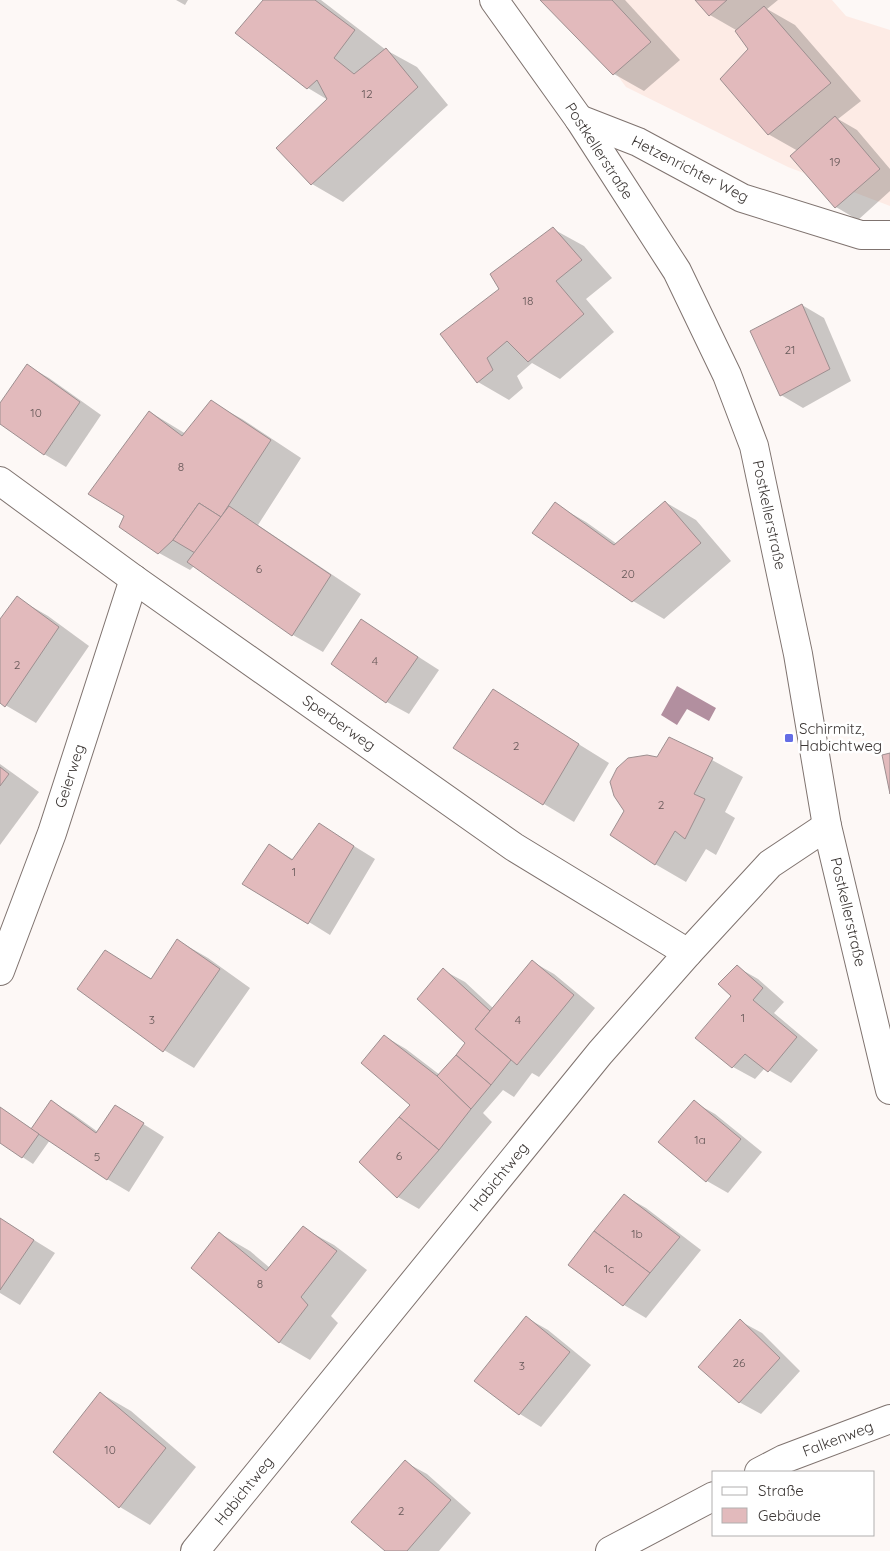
<svg xmlns="http://www.w3.org/2000/svg" width="890" height="1551" viewBox="0 0 890 1551" font-family="Quicksand,sans-serif">
	<style>
		.built { fill: #fdebe5 }
		.water { fill: #b28f9f }
		.shadow { fill: #0003 }
		.building { fill: #e2babc; stroke: #9d8f90 }
		.lines { fill: none; stroke-linecap: round; stroke-linejoin: round }
		.street-casing { stroke: #7f736f; stroke-width: 30 }
		.street { stroke: #fff; stroke-width: 28 }
		.poi-dot { fill: #646de5; stroke: #fff; stroke-width: 2 }
		.labels { text-anchor: middle; stroke-width: 5; stroke-linejoin: round; paint-order: stroke }
		.number-label { font-size: 12px; fill: #665858 }
		.street-label { font-size: 15px; fill: #3d3836; stroke: #fff }
		.poi-label { font-size: 15px; fill: #3d3836; stroke: #fff; text-anchor: start }
	</style>
	<rect width="100%" height="100%" fill="#fdf8f6"/>
	<path class="built" d="M562,0H832L846,16L890,30V206L788,167L626,87Z"/>
	<path class="water" d="M677,686L716,708L709,721L687,709L677,725L661,715Z"/>
	<g class="shadow">
		<path d="M176,0H188L185,5Z"/>
		<path d="M265,0H321L386,50L417,67L448,105L343,202L312,184L278,148L328,100L308,88L237,33Z"/>
		<path d="M542,0H625L680,60L644,91L614,74Z"/>
		<path d="M697,0H778L767,9L795,25L861,101L838,119L857,130L890,169V191L858,220L836,207L792,156L798,151L768,134L749,50L736,30L710,15Z"/>
		<path d="M553,229L584,246L612,278L586,299L614,332L560,379L532,363L517,376L523,388L509,400L478,382L500,289Z"/>
		<path d="M802,305L824,318L851,381L803,408L781,395Z"/>
		<path d="M28,366L49,378L101,415L66,467L44,454L0,423V405Z"/>
		<path d="M211,402L242,419L301,458L258,525L361,594L323,652L293,635L194,566L190,570L159,553L126,516L150,412L186,434Z"/>
		<path d="M665,502L696,520L731,561L664,619L633,601L555,504L586,522L617,544Z"/>
		<path d="M17,598L48,616L89,646L36,723L0,702V622Z"/>
		<path d="M361,620L439,670L409,714L387,702L332,664Z"/>
		<path d="M493,691L609,763L574,822L544,804L455,747Z"/>
		<path d="M658,759L712,760L743,777L725,812L735,818L716,855L706,849L686,882L655,864Z"/>
		<path d="M0,764L39,792L0,845Z"/>
		<path d="M320,825L375,859L330,935L309,922L269,845L294,860Z"/>
		<path d="M177,940L208,958L250,988L194,1068L164,1050L106,952L152,979Z"/>
		<path d="M533,962L554,974L595,1008L539,1077L532,1073L514,1097L503,1090L483,1113L492,1122L419,1209L398,1197L412,1105L384,1036L406,1049L440,1075L466,1043L443,970L465,982L494,1009Z"/>
		<path d="M737,967L758,979L784,1002L774,1013L818,1050L791,1083L765,1068L755,1079L733,1067L697,1038L732,996Z"/>
		<path d="M52,1102L73,1114L98,1132L137,1120L164,1137L129,1192L107,1179L50,1140L33,1164L0,1142L1,1108L32,1129Z"/>
		<path d="M694,1102L715,1114L762,1152L728,1193L707,1181Z"/>
		<path d="M625,1196L646,1208L701,1250L646,1318L624,1305L570,1265Z"/>
		<path d="M0,1219L55,1253L20,1305L0,1293Z"/>
		<path d="M303,1228L334,1245L367,1270L331,1316L338,1323L310,1360L279,1342L219,1233L250,1251L270,1268Z"/>
		<path d="M527,1318L548,1330L591,1365L541,1427L520,1414L476,1380Z"/>
		<path d="M740,1321L762,1333L800,1371L761,1414L739,1402Z"/>
		<path d="M100,1393L131,1411L196,1467L150,1525L120,1507Z"/>
		<path d="M405,1462L427,1474L471,1513L439,1551H387Z"/>
	</g>
	<g class="building">
		<path d="M263,0H315L355,30L334,58L354,74L386,48L418,87L311,185L276,148L327,99L317,80L307,89L235,33Z"/>
		<path d="M540,0H612L651,42L613,75Z"/>
		<path d="M695,0H727L709,16Z"/>
		<path d="M764,6L831,83L768,135L720,79L748,49L735,31Z"/>
		<path d="M835,116L880,169L835,208L790,156Z"/>
		<path d="M553,227L582,260L556,281L584,314L528,362L507,341L487,358L493,370L477,383L440,334L499,289L490,274Z"/>
		<path d="M802,304L830,369L780,396L750,331Z"/>
		<path d="M27,364L80,402L44,455L0,424V403Z"/>
		<path d="M211,400L271,440L221,517L199,503L173,540L158,554L119,527L124,516L88,494L149,411L182,436Z"/>
		<path d="M665,501L701,543L632,602L532,533L555,502L614,545Z"/>
		<path d="M199,503L221,517L195,553L173,540Z"/>
		<path d="M229,506L331,575L292,636L187,562Z"/>
		<path d="M17,596L59,627L5,707L0,703V619Z"/>
		<path d="M361,619L418,657L386,703L331,664Z"/>
		<path d="M493,689L579,744L543,805L453,748Z"/>
		<path d="M669,737L713,758L694,794L705,799L685,839L675,831L655,865L610,835L624,811L614,796L610,782L617,768L628,758L647,755L657,757Z"/>
		<path d="M890,753V794L882,755Z"/>
		<path d="M0,767L9,774L0,786Z"/>
		<path d="M319,823L354,846L308,924L242,884L269,844L292,860Z"/>
		<path d="M177,939L220,969L163,1052L77,989L105,950L151,979Z"/>
		<path d="M532,960L574,995L517,1065L475,1029Z"/>
		<path d="M737,965L763,988L753,1000L797,1037L768,1072L745,1054L732,1068L695,1038L731,996L718,984Z"/>
		<path d="M443,968L490,1011L475,1029L511,1060L491,1085L456,1055L465,1043L417,999Z"/>
		<path d="M384,1035L437,1076L471,1109L439,1150L399,1117L410,1105L361,1063Z"/>
		<path d="M456,1055L491,1085L471,1109L437,1076Z"/>
		<path d="M51,1100L96,1133L115,1105L144,1123L107,1180L31,1129Z"/>
		<path d="M694,1100L741,1139L706,1182L658,1142Z"/>
		<path d="M0,1107L39,1134L22,1158L0,1143Z"/>
		<path d="M399,1117L439,1150L397,1198L359,1162Z"/>
		<path d="M624,1194L680,1237L650,1273L594,1231Z"/>
		<path d="M0,1218L34,1240L0,1290Z"/>
		<path d="M303,1226L337,1251L301,1297L308,1305L279,1343L191,1268L219,1232L266,1271Z"/>
		<path d="M594,1231L650,1273L623,1306L568,1265Z"/>
		<path d="M526,1316L570,1352L519,1415L474,1381Z"/>
		<path d="M740,1319L780,1358L739,1403L698,1367Z"/>
		<path d="M100,1392L166,1448L119,1508L53,1452Z"/>
		<path d="M405,1460L451,1500L407,1551H385L351,1522Z"/>
	</g>
	<g class="lines">
		<g class="street-casing">
			<g id="street">
				<path d="M494,0L579,119L677,271L727,375L754,446L798,654L827,826L890,1090"/>
				<path d="M579,119L638,142L742,198L861,235H890"/>
				<path d="M0,481L134,579L514,847L688,953"/>
				<path d="M0,971L52,833L134,579"/>
				<path d="M759,1472L784,1459L890,1419"/>
				<path d="M195,1551L600,1053L688,953L770,864L827,826"/>
				<path d="M610,1551L714,1496"/>
			</g>
		</g>
		<use href="#street" class="street"/>
	</g>
	<rect class="poi-dot" x="784" y="733" width="10" height="10" rx="2.5"/>
	<g class="labels">
		<g class="number-label">
			<text x="367" y="98">12</text>
			<text x="835" y="166">19</text>
			<text x="528" y="305">18</text>
			<text x="790" y="354">21</text>
			<text x="36" y="417">10</text>
			<text x="181" y="471">8</text>
			<text x="259" y="573">6</text>
			<text x="628" y="578">20</text>
			<text x="375" y="665">4</text>
			<text x="17" y="669">2</text>
			<text x="516" y="750">2</text>
			<text x="661" y="809">2</text>
			<text x="294" y="876">1</text>
			<text x="743" y="1022">1</text>
			<text x="152" y="1024">3</text>
			<text x="518" y="1024">4</text>
			<text x="700" y="1144">1a</text>
			<text x="399" y="1160">6</text>
			<text x="97" y="1161">5</text>
			<text x="637" y="1238">1b</text>
			<text x="609" y="1273">1c</text>
			<text x="260" y="1288">8</text>
			<text x="739" y="1367">26</text>
			<text x="522" y="1370">3</text>
			<text x="110" y="1454">10</text>
			<text x="401" y="1515">2</text>
		</g>
		<g class="street-label">
			<text transform="translate(599 151) rotate(57)" y="5">Postkellerstraße</text>
			<text transform="translate(690 169) rotate(27)" y="5">Hetzenrichter Weg</text>
			<text transform="translate(769 515) rotate(78)" y="5">Postkellerstraße</text>
			<text transform="translate(339 723) rotate(35)" y="5">Sperberweg</text>
			<text transform="translate(70 776) rotate(-72)" y="5">Geierweg</text>
			<text transform="translate(848 912) rotate(77)" y="5">Postkellerstraße</text>
			<text transform="translate(499 1177) rotate(-51)" y="5">Habichtweg</text>
			<text transform="translate(838 1439) rotate(-21)" y="5">Falkenweg</text>
			<text transform="translate(244 1491) rotate(-51)" y="5">Habichtweg</text>
		</g>
		<g class="poi-label">
			<text x="799" y="734">Schirmitz,<tspan x="799" dy="17">Habichtweg</tspan></text>
		</g>
	</g>
	<rect x="712" y="1471" width="162" height="65" fill="#ffffff" stroke="#b1afaf"/>
	<rect x="722" y="1487" width="25" height="8" fill="#ffffff" stroke="#b1afaf"/>
	<text x="758" y="1496" font-size="15" fill="#3d3836">Straße</text>
	<rect x="722" y="1508" width="25" height="15" fill="#e2babc" stroke="#b1afaf"/>
	<text x="758" y="1521" font-size="15" fill="#3d3836">Gebäude</text>
</svg>
